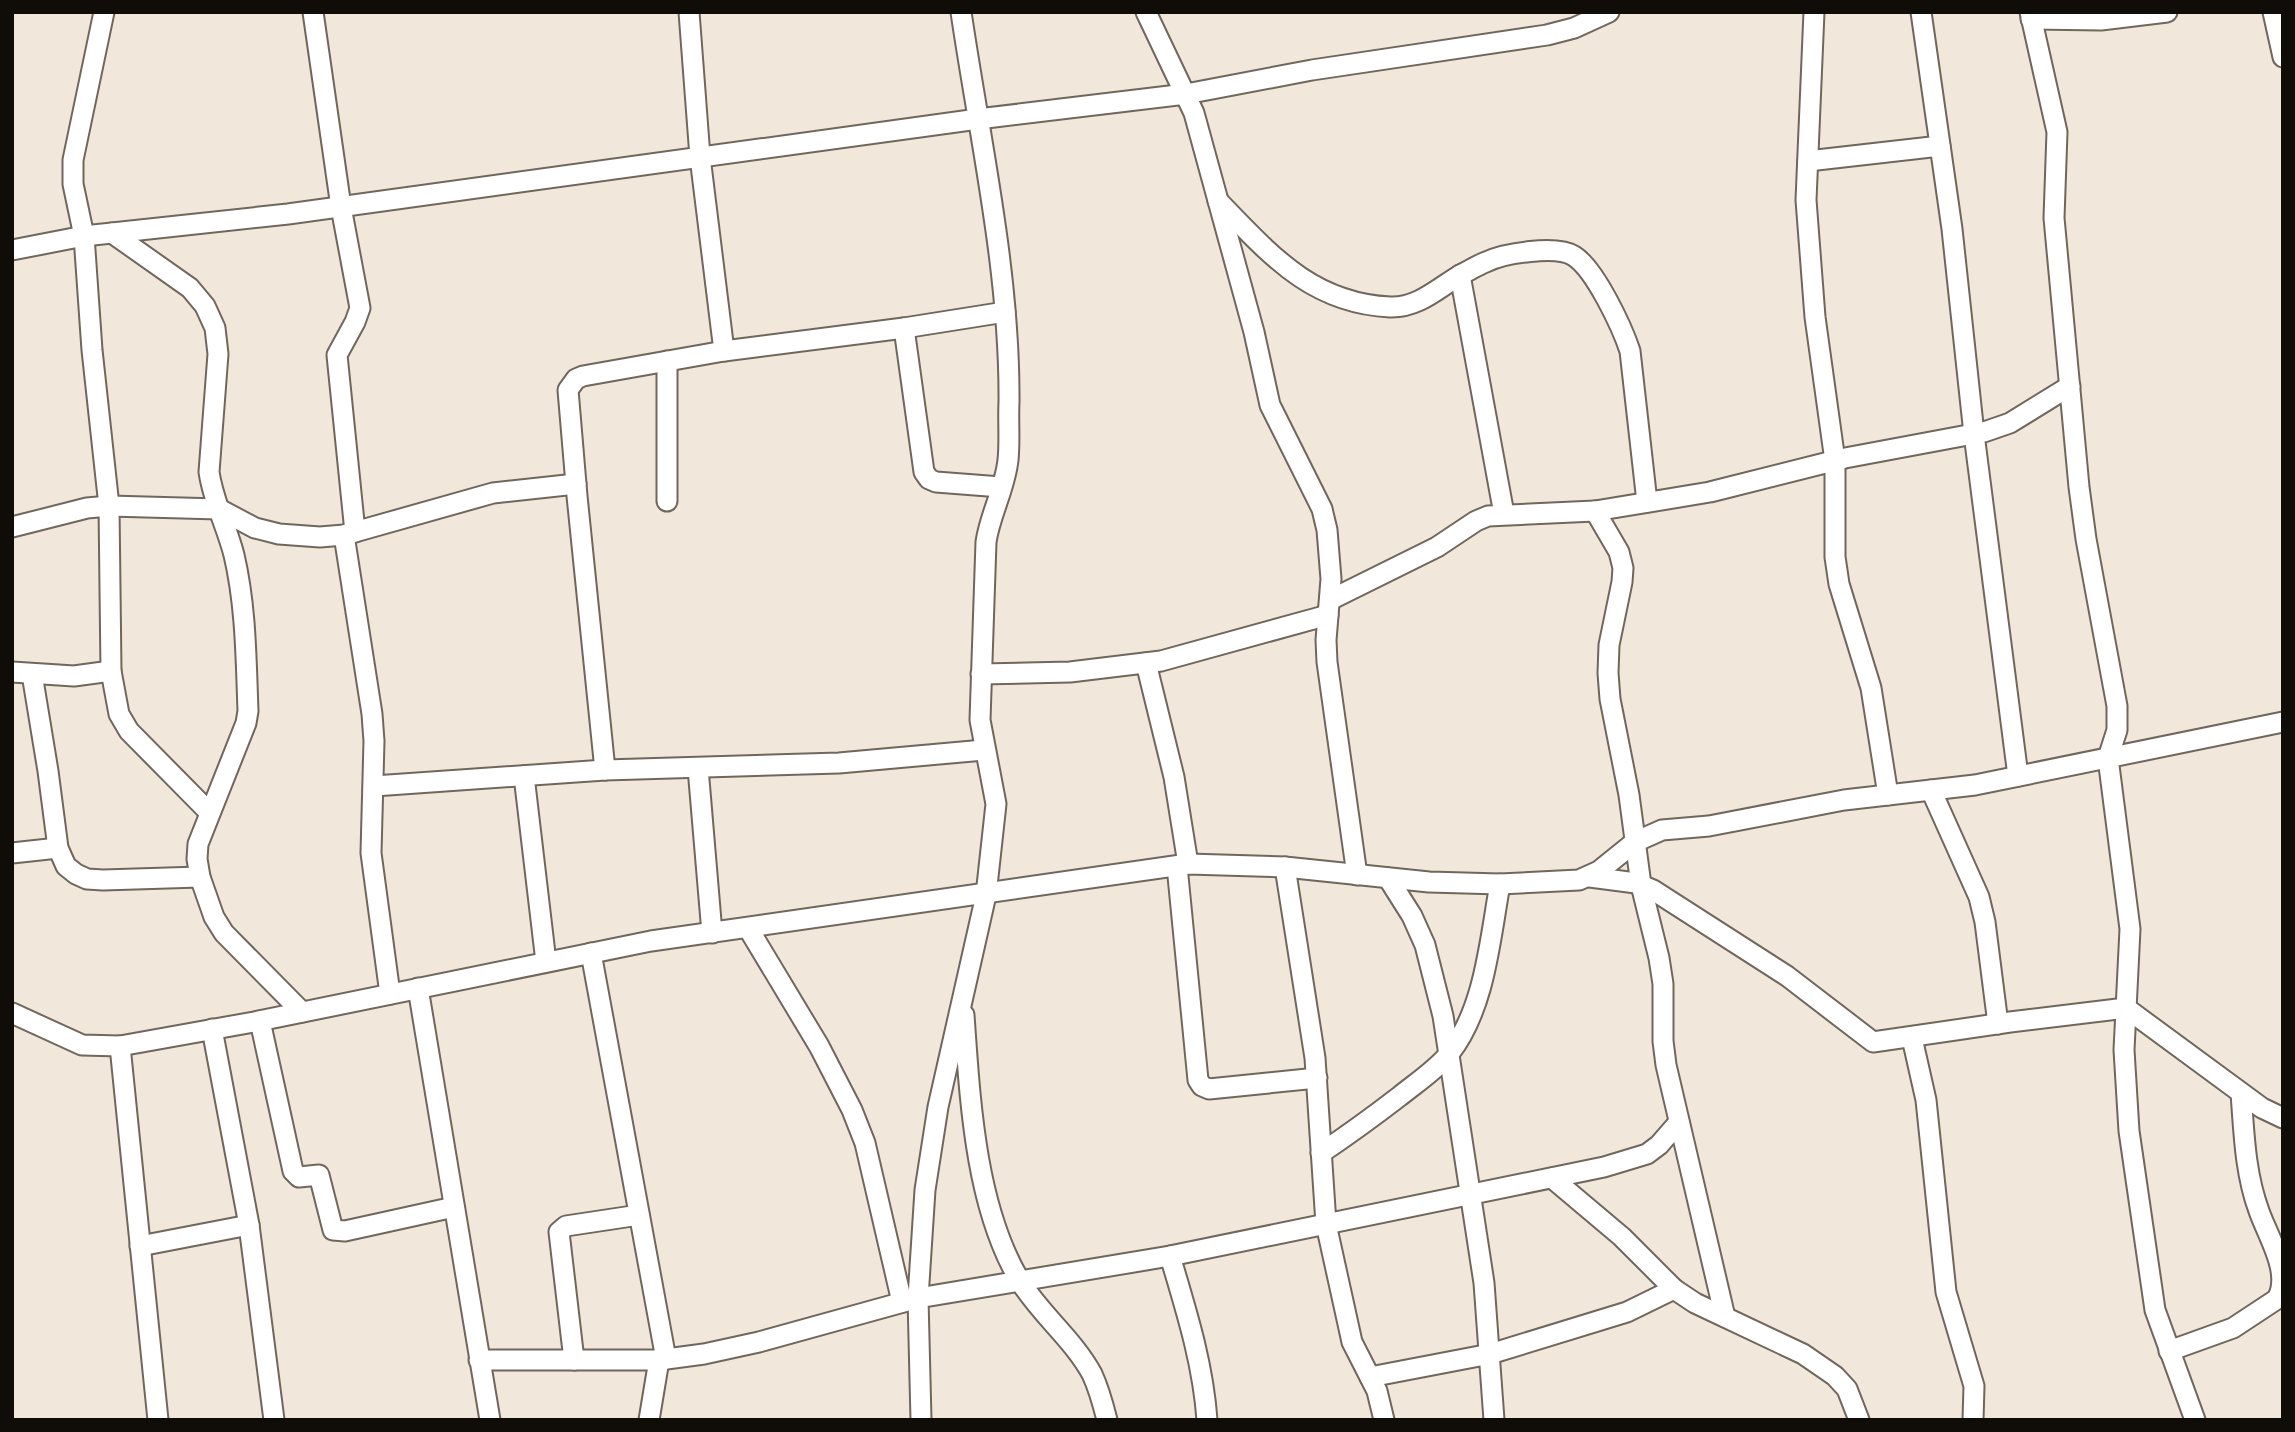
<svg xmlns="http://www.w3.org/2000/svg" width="2295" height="1432" viewBox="0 0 2295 1432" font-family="Arial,sans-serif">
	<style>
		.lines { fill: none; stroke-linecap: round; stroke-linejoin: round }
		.street-casing { stroke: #70665c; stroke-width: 23 }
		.street { stroke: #fff; stroke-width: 19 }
	</style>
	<rect width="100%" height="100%" fill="#f2e7db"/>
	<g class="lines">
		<g class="street-casing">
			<g id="street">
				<path d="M104,12L73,160V184L84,236L92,350L109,506L111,671L119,714L129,731L209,812"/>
				<path d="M313,12L341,207L360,308L355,322L337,355L355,532"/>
				<path d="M689,12L700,157L724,351"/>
				<path d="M1146,12L1194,113L1254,332L1270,405L1322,509L1327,530L1331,579L1326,640L1327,662L1357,875"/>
				<path d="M1814,12L1806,200L1815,317L1835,461V557L1839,584L1871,688L1888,795"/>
				<path d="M1921,12L1952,229L1974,434L2018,776"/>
				<path d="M2030,12L2057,132L2054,218L2079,487L2086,539L2117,706V730L2108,758L2130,929L2124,1050L2129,1131L2155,1310L2195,1420"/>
				<path d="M2273,12L2283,57"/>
				<path d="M2031,19L2101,20L2167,12"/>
				<path d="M1808,161L1940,146"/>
				<path d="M1218,201C1269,253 1310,303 1390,307C1419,308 1439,287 1462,274C1470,270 1478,265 1486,262C1504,253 1557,245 1574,256C1595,269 1622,327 1630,351L1647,502"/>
				<path d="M112,233L190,288L205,306L215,328L218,354L209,472C213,501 227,527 234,555C246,606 246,659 248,711L246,723L198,844L197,859L200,877L214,917L224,933L302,1012"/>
				<path d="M12,250L84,236L288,214L978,119L1186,94L1312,70L1547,35L1574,28L1609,12"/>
				<path d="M1460,275L1504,514"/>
				<path d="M904,328L924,472L929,479L936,482L1001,487"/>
				<path d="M667,361V501"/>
				<path d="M1595,511L1619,552L1623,568L1622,582L1609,645L1608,673L1610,699L1629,795L1641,885L1659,958L1663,984V1041L1666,1065L1725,1317"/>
				<path d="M12,527L87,508L109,506L219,509L255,528L279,534L320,537L344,535L493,493L576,484"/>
				<path d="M344,535L372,714L374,741L371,853L390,994"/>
				<path d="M1330,600L1437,547L1476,521L1488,516L1595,511L1710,492L1845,458L1984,432L2010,423L2070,386"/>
				<path d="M1146,663L1174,777L1188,864"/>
				<path d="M12,672L74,676L111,671"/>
				<path d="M32,674L48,771L58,848L66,866L76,874L87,879L103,880L200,877"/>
				<path d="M981,674L1070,672L1161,661L1328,615"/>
				<path d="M698,768L712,933"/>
				<path d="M605,770L577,496L568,390L576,379L583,376L724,351L904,328L1005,312"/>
				<path d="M524,776L546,962"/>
				<path d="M374,786L605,770L839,763L984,750"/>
				<path d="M1931,790L1979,897L1985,922L1998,1024"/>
				<path d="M12,853L58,848"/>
				<path d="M1177,866L1198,1080L1202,1086L1209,1089L1317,1078"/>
				<path d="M1285,867L1315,1058L1326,1224L1352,1342L1377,1391L1384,1420"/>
				<path d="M1590,877L1636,883L1653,890L1787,976L1873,1042L2010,1022L2126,1008L2262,1108L2283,1118"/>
				<path d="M1388,878L1412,916L1425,945L1443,1016L1484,1283L1494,1420"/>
				<path d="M748,928L819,1046L852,1110L865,1143L902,1302"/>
				<path d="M591,953L666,1359"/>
				<path d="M418,988L490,1420"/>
				<path d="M12,1013L82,1045L120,1046L254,1022L651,941L1188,864L1285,867L1429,882L1500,884L1579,880L1599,871L1635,842L1662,830L1709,826L1844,800L1975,785L2283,722"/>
				<path d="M964,1015C970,1099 975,1206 1020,1281C1040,1314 1073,1339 1092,1374C1099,1389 1103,1404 1107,1420"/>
				<path d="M260,1021L293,1171L299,1177L319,1175L333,1230L345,1231L454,1207"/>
				<path d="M212,1029L249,1225L274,1420"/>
				<path d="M1912,1038L1926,1100L1946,1292L1974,1386L1973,1420"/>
				<path d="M120,1046L158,1420"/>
				<path d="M1321,1153C1348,1135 1374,1116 1400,1096C1416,1083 1436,1070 1449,1054C1485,1009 1490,939 1500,884"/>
				<path d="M1552,1178L1622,1237L1674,1289L1695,1303L1803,1354L1835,1376L1847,1389L1859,1420"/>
				<path d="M140,1246L249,1225"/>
				<path d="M1170,1256C1186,1310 1203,1363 1207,1420"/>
				<path d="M2169,1351L2233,1328L2277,1299C2292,1273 2268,1237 2259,1211C2245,1173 2244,1133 2241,1093"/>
				<path d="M479,1360H659L704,1354L759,1342L918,1298L1170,1256L1604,1167L1647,1154L1659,1145L1679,1122"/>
				<path d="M574,1360L559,1232L566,1226L639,1215"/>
				<path d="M1370,1377L1490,1354L1627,1312L1674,1289"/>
				<path d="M649,1420L659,1360"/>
				<path d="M921,1420L918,1298L925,1190L938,1107L986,895L996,804L980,720L986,542C990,514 1005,489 1008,460C1010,442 1008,421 1009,402C1010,271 980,141 961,12"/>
			</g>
		</g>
		<use href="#street" class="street"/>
	</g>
	<rect width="2295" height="1432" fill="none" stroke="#100c08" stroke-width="28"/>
</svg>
